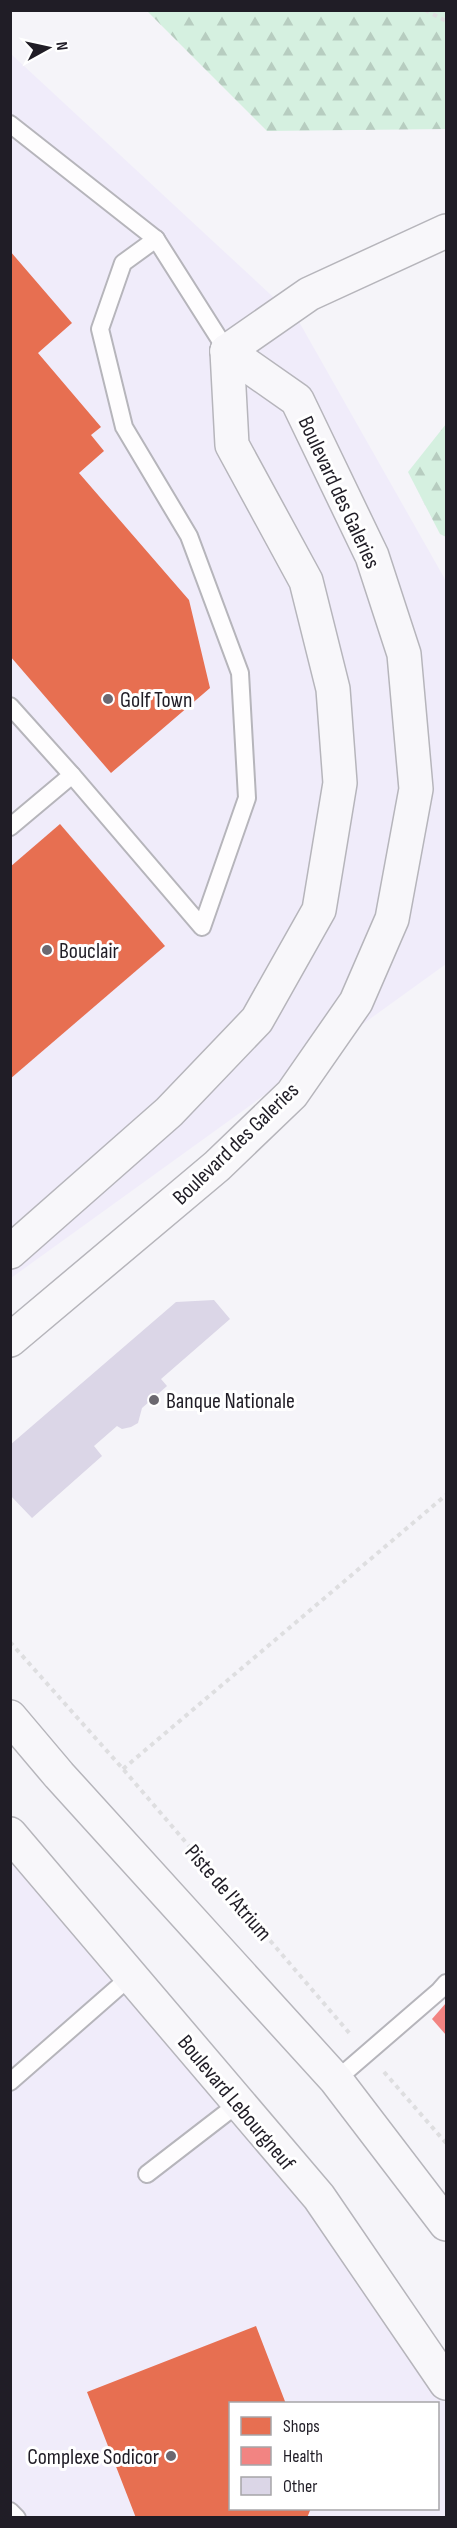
<svg xmlns="http://www.w3.org/2000/svg" width="457" height="2528" viewBox="0 0 457 2528" font-family="'Sofia Sans Condensed',sans-serif">
	<style>
		.built { fill: #f0ecfa; fill-rule: evenodd }
		.forest { fill: url(#forest-firs) }
		.shops { fill: #e76f51 }
		.health { fill: #f28482 }
		.building { fill: #dbd6e7 }
		.lines { fill: none; stroke-linecap: round; stroke-linejoin: round }
		.lane-casing { stroke: #b6b5bb; stroke-width: 20 }
		.secondary-casing { stroke: #b6b5bb; stroke-width: 36 }
		.path { stroke: #dedee0; stroke-width: 4; stroke-dasharray: 4.5 4.5; stroke-linecap: butt }
		.lane { stroke: #fefdfe; stroke-width: 16 }
		.secondary { stroke: #f8f7fa; stroke-width: 33 }
		.poi-dot { fill: #6b6870; stroke: #fff; stroke-width: 2 }
		.labels { text-anchor: middle; stroke-width: 6; stroke-linejoin: round; paint-order: stroke }
		.street-label { font-size: 22px; fill: #201d26; stroke: #fff }
		.poi-label { font-size: 22px; fill: #201d26; stroke: #fff; text-anchor: start }
	</style>
	<defs>
		<pattern id="forest-firs" width="22" height="20" patternUnits="userSpaceOnUse" patternTransform="scale(1.5)"><rect width="22" height="20" fill="#d5f0e0"/><path d="M5 1l3.5 6h-7zM16 11l3.5 6h-7z" fill="#b7cdc0"/></pattern>
	</defs>
	<rect width="100%" height="100%" fill="#f5f4f9"/>
	<g class="built">
		<path d="M10,53L298,320L446,581V964L11,1278Z"/>
		<path d="M10,1834L446,2383V2517H11ZM231,2404H438V2508H231Z"/>
	</g>
	<g class="forest">
		<path d="M147,11H446V129L267,131Z"/>
		<path d="M446,424V537L440,534L408,472Z"/>
	</g>
	<g class="shops">
		<path d="M10,251L72,323L38,353L101,427L91,435L104,451L79,473L189,600L210,688L111,773L10,656Z"/>
		<path d="M60,824L165,946L10,1079V867Z"/>
		<path d="M256,2326L286,2404H231V2508H311L307,2518H136L87,2392Z"/>
	</g>
	<path class="health" d="M446,2003V2035L432,2019Z"/>
	<path class="building" d="M214,1300L230,1319L161,1379L167,1386L142,1408L138,1423L131,1427L122,1429L117,1426L94,1446L102,1456L32,1518L10,1495V1445L176,1302Z"/>
	<g class="lines">
		<g class="lane-casing">
			<g id="lane">
				<path d="M10,124L156,239L227,351"/>
				<path d="M10,706L72,775L10,827"/>
				<path d="M72,775L202,927L247,798L240,673L189,536L124,427L100,329L123,263L156,239"/>
				<path d="M336,2080L439,1991L446,1983"/>
				<path d="M10,2082L131,1976"/>
				<path d="M147,2174L239,2103"/>
				<path d="M10,2511L17,2518"/>
			</g>
		</g>
		<g class="secondary-casing">
			<g id="secondary">
				<path d="M227,351L309,294L446,231"/>
				<path d="M10,1252L169,1112L257,1020L319,910L340,783L333,689L306,581L232,445L227,351"/>
				<path d="M10,1340L217,1166L292,1094L356,1002L392,919L416,789L404,654L372,556L297,400L227,351"/>
				<path d="M10,1717L59,1775L336,2080L446,2224"/>
				<path d="M10,1834L319,2197L446,2383"/>
			</g>
		</g>
		<g class="path">
			<path d="M425,10L446,21"/>
			<path d="M10,1642L123,1769L351,2035"/>
			<path d="M123,1769L446,1495"/>
			<path d="M384,2072L446,2143"/>
		</g>
		<use href="#lane" class="lane"/>
		<use href="#secondary" class="secondary"/>
	</g>
	<g class="poi-dot">
		<circle cx="108" cy="699" r="6"/>
		<circle cx="47" cy="950" r="6"/>
		<circle cx="154" cy="1400" r="6"/>
		<circle cx="171" cy="2456" r="6"/>
	</g>
	<g class="labels">
		<g class="street-label">
			<text transform="translate(340 492) rotate(65)" y="8">Boulevard des Galeries</text>
			<text transform="translate(235 1143) rotate(-44)" y="8">Boulevard des Galeries</text>
			<text transform="translate(229 1892) rotate(49)" y="8">Piste de l'Atrium</text>
			<text transform="translate(237 2102) rotate(50)" y="8">Boulevard Lebourgneuf</text>
		</g>
		<g class="poi-label">
			<text x="120" y="707">Golf Town</text>
			<text x="59" y="958">Bouclair</text>
			<text x="166" y="1408">Banque Nationale</text>
			<text x="159" y="2464" text-anchor="end">Complexe Sodicor</text>
		</g>
	</g>
	<rect width="457" height="2528" fill="none" stroke="#201d26" stroke-width="24"/>
	<rect x="229" y="2402" width="210" height="108" fill="#ffffff" stroke="#a6a5a8" stroke-width="1.5"/>
	<rect x="241" y="2417" width="30" height="18" fill="#e76f51" stroke="#a6a5a8" stroke-width="1.5"/>
	<text x="283" y="2432" font-size="18" fill="#201d26">Shops</text>
	<rect x="241" y="2447" width="30" height="18" fill="#f28482" stroke="#a6a5a8" stroke-width="1.5"/>
	<text x="283" y="2462" font-size="18" fill="#201d26">Health</text>
	<rect x="241" y="2477" width="30" height="18" fill="#dbd6e7" stroke="#a6a5a8" stroke-width="1.5"/>
	<text x="283" y="2492" font-size="18" fill="#201d26">Other</text>
	<g transform="translate(48 48) rotate(82)" stroke="#ffffff" stroke-width="4.5" paint-order="stroke">
	<path d="M0-4.5L10 22L0 15L-10 22Z" fill="#201d26"/>
	<text y="-9" font-size="16" font-weight="bold" text-anchor="middle" fill="#201d26">N</text>
	</g>
</svg>
